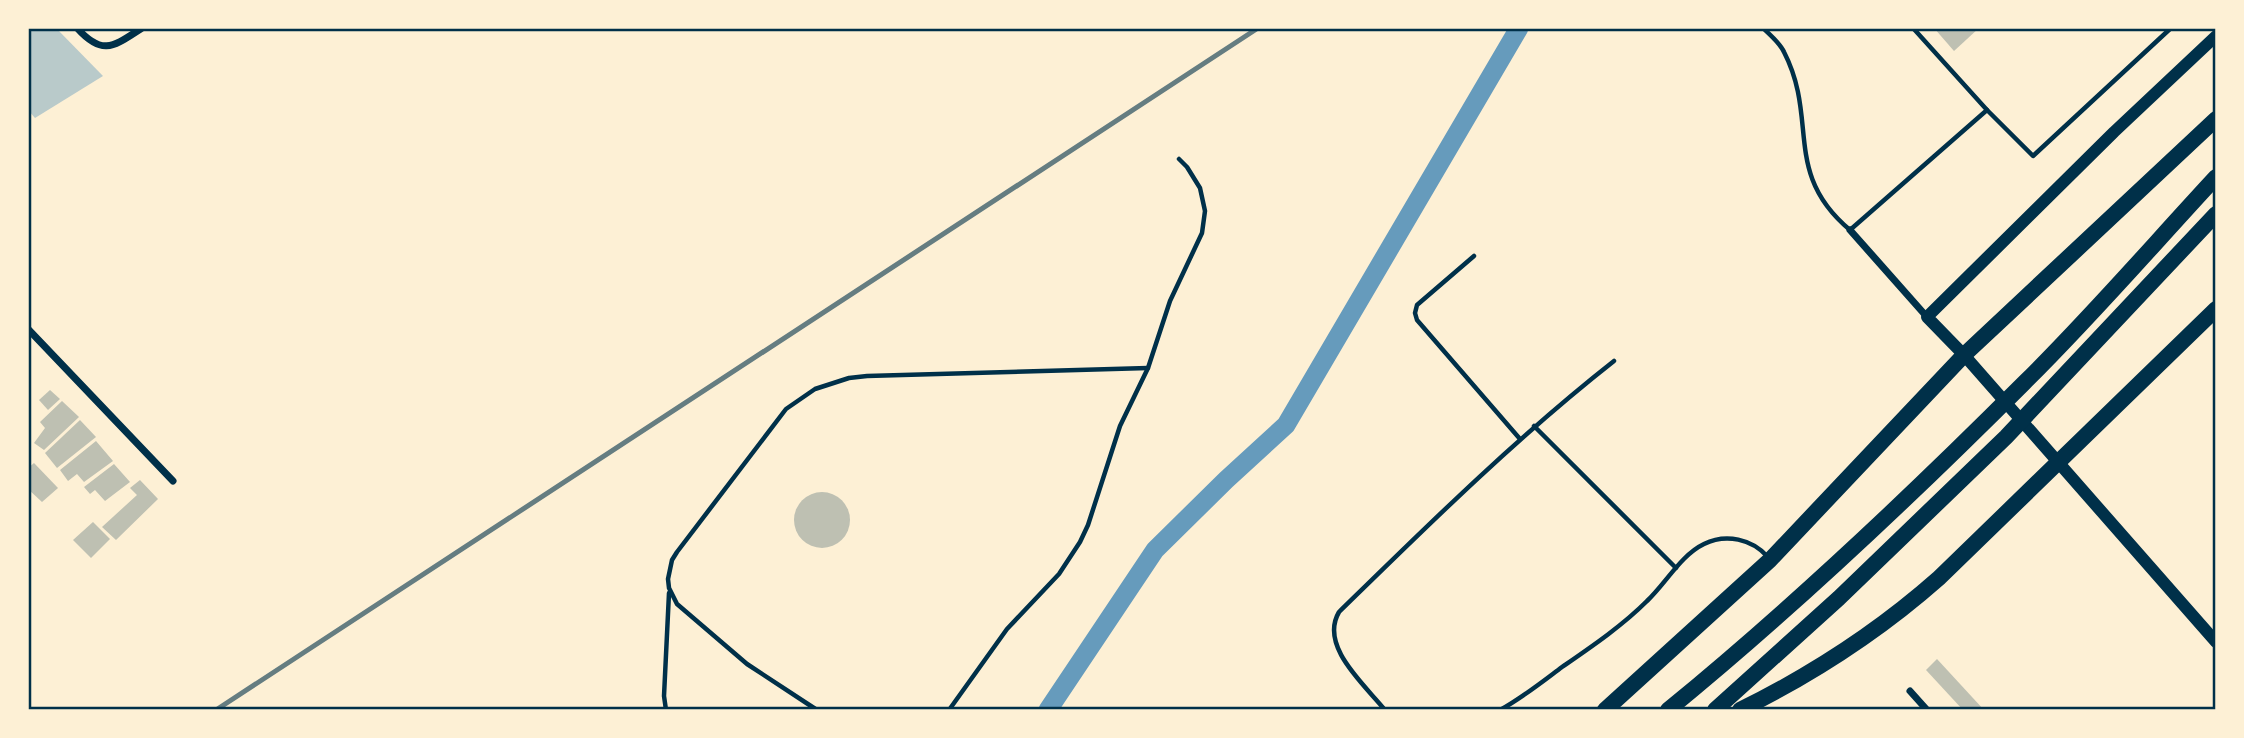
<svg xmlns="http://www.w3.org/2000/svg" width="2244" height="738" viewBox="0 0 2244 738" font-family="Figtree,sans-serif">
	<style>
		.green { fill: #b9caca }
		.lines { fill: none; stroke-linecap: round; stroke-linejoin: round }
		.canal { stroke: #669bbc; stroke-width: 19 }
		.building { fill: #bec0b2 }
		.service { stroke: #003049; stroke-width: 4.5 }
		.minor { stroke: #003049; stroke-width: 7 }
		.secondary { stroke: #003049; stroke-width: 12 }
		.motorway { stroke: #003049; stroke-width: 16 }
		.rail { stroke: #657d81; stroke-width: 5 }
		.neatline { fill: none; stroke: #003049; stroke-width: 2.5 }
	</style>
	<rect width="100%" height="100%" fill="#fdf0d5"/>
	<path class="green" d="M28,28H56L103,76L35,118L28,110Z"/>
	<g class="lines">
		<path class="canal" d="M1048,710L1155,550L1226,480L1286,425L1519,28"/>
	</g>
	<g class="building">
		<path d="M1934,28H1979L1954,51Z"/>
		<path d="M50,390L60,399L48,410L39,400Z"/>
		<path d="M62,401L79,417L44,450L34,443L45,428L40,422Z"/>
		<path d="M80,420L96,437L57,468L45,453Z"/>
		<path d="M96,441L113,461L84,482L77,474L68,481L60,470Z"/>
		<path d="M34,463L58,488L42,502L28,489V468Z"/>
		<path d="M114,464L130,482L105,501L95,490L90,494L84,487Z"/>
		<path d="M140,480L158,499L116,540L102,527L137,495L130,488Z"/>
		<circle cx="822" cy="520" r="28"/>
		<path d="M93,522L110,539L91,558L73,540Z"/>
		<path d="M1937,659L1984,710H1963L1926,670Z"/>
	</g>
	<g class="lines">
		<g class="service">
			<path d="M1763,28C1770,35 1780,43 1784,52C1819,120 1782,173 1850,230L1987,110L1913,28"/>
			<path d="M1987,110L2033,156L2171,28"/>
			<path d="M1474,256L1417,305L1415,313L1417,320L1520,439"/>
			<path d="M1534,426L1676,568"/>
			<path d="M666,710L664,696L669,593"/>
			<path d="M817,710L747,664L677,604L669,588L668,579L672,560L677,552L786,409L815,389L849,378L867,376L1148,368"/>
			<path d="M949,710L1007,629L1059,574L1080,542L1088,525L1120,426L1148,368L1170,301L1202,233L1205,211L1200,188L1187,167L1179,159"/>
			<path d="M1385,710C1364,684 1319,646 1339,612C1428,525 1516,438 1614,361"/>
			<path d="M1500,710C1522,698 1542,682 1562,667C1591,647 1622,626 1647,601C1666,583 1681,555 1704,544C1726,533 1752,539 1768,557"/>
		</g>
		<g class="minor">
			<path d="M77,28C103,57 114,46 142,28"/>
			<path d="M1850,230L1927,317"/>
			<path d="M28,329L173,481"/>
			<path d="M1910,691L1927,710"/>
		</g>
		<path class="secondary" d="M2216,36L2114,132L1927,317L1964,355L2216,642"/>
		<g class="motorway">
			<path d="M1605,710L1770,560L1964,355L2216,119"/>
			<path d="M1668,710C1793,608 1910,497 2024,383C2091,317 2152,246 2216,177"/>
			<path d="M1715,710L1839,598L2006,437L2216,214"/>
			<path d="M1740,710C1813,674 1878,632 1939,578L2216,309"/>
		</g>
		<path class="rail" d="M216,710L1258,28"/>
	</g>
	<rect width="2244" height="738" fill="none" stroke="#fdf0d5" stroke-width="60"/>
	<rect x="30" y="30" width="2184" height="678" class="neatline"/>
</svg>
